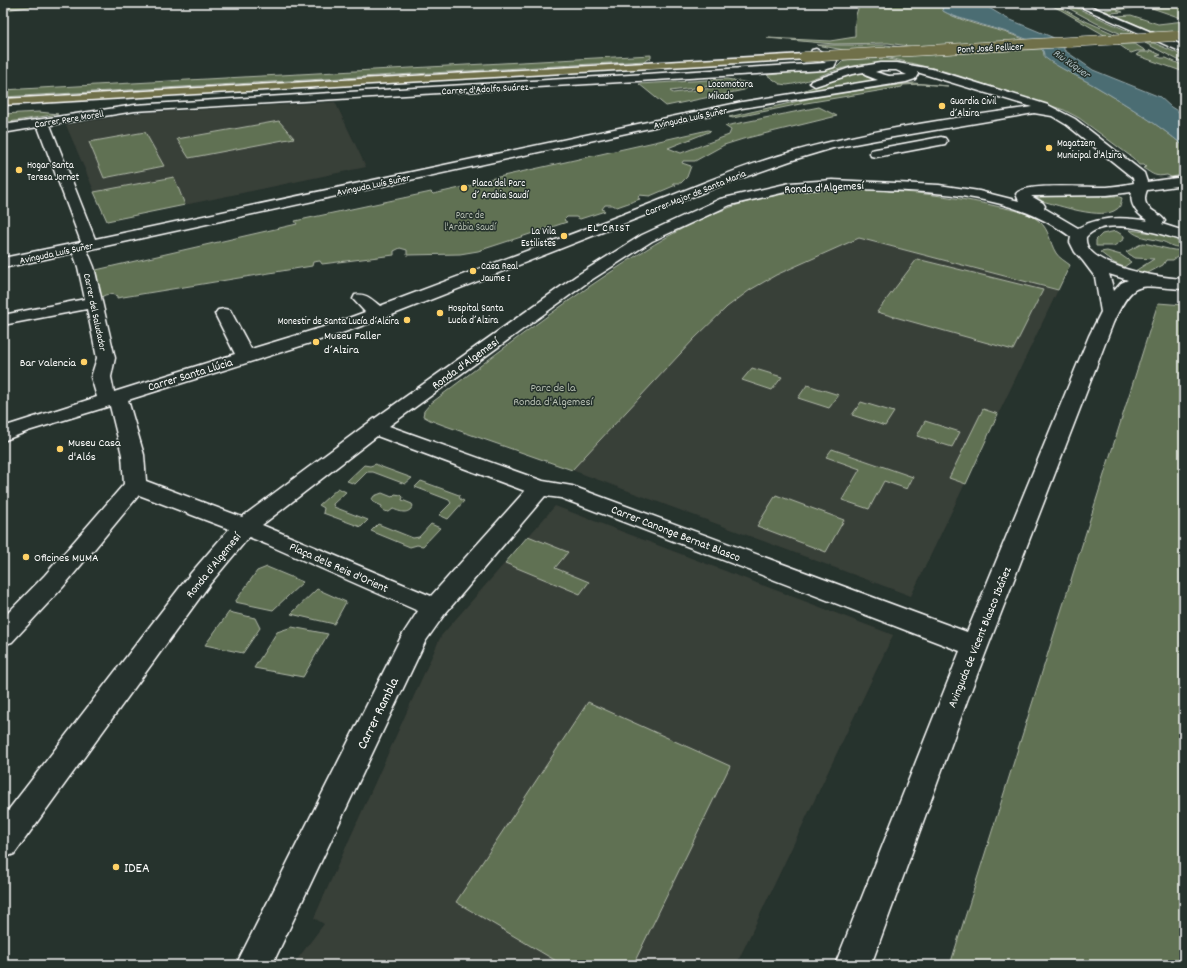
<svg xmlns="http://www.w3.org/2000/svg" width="1187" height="968" viewBox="0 0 1187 968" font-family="Dekko,sans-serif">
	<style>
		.built { fill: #393f38 }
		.green { fill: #607153; stroke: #b0b8a9; fill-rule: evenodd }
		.water { fill: #4c6d73; stroke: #94a7ab }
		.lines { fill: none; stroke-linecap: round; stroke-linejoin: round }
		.minor-casing { stroke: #fff; stroke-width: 3 }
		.major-casing { stroke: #fff; stroke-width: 3 }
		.minor { fill: #26332d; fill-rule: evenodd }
		.major { fill: #6f704a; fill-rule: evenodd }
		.major-bridge-casing { stroke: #fff; stroke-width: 11; stroke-linecap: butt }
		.major-bridge { stroke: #6f704a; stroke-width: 10 }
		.poi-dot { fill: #ffd166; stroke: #26332d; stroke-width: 1.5 }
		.labels { text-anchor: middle; stroke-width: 3; stroke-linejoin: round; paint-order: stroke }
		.far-street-label { font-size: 10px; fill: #fff; stroke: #26332d }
		.far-poi-label { font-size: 10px; fill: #fff; stroke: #26332d; text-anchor: start }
		.far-park-label { font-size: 10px; fill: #b7bfb2; stroke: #26332d }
		.far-water-label { font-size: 11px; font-style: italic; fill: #aebdc0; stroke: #26332d }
		.far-neighbourhood-label { font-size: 11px; letter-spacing: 1px; fill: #fff; stroke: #26332d }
		.street-label { font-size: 12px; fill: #fff; stroke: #26332d }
		.poi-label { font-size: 12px; fill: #fff; stroke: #26332d; text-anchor: start }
		.park-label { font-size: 12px; fill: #b7bfb2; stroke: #26332d }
		.near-street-label { font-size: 14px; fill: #fff; stroke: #26332d }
		.near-poi-label { font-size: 14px; fill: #fff; stroke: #26332d; text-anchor: start }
	</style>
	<rect width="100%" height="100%" fill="#26332d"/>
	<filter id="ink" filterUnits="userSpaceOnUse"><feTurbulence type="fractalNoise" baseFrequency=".025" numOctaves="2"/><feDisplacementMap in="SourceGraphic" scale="8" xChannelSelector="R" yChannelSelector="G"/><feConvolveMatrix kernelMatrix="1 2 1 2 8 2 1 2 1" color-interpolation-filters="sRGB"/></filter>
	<g filter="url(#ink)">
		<g class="built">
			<path d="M335,102L366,167L107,221L66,125L139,113Z"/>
			<path d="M859,238L1058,290L911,596L572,470L694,339L727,307L750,290L776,275Z"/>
			<path d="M555,506L893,635L736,965H293L324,924L314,918L441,636Z"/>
		</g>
		<g class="green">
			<path d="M3,3H64L3,10Z"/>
			<path d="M861,3H944L946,6L943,11C969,26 1001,28 1028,41L915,47L888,43L834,44L767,38L830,41L855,37C855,24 854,14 861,3Z"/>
			<path d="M1046,3H1053L1079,18L1119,36H1106L1061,10Z"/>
			<path d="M1059,3H1066L1137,35H1124L1096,23Z"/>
			<path d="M1162,3H1184V19L1146,6L1117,10L1123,12L1110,13L1104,10Z"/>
			<path d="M1131,15L1158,24L1184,21V32L1158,34L1117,16Z"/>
			<path d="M1145,43H1154L1184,56V63Z"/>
			<path d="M1118,44H1135L1146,51H1137L1131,53Z"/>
			<path d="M817,45H885L902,47L849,51Z"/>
			<path d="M1041,49L1043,50L1045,57C1060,69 1078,76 1095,86C1126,104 1156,123 1184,146V175L1171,177L1167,175C1155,177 1154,175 1143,168L1146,167L1144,165H1139L1133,158L1079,118L1064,110L947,72L886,57Z"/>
			<path d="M1150,50L1161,55L1156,56L1161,58H1166L1184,66V72L1136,55L1140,52H1149Z"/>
			<path d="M651,55V58L645,61L3,97V90Z"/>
			<path d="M885,58L934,70C903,66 871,60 840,69C822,74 805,83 787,85L780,84L767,75L778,74L777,73L828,69L837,67L844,60Z"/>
			<path d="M860,71L866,77L878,81L797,93L837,78Z"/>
			<path d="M727,79L749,83L750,86L744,90L666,106L639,84ZM726,84L729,86L673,93L670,91Z"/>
			<path d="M913,83L948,86L921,84L903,85L902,87L800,104L733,118L729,117L825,95Z"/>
			<path d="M819,107L837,116L743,139L724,145L695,161H683L682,163L691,166L687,177L681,183H673L676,185L650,196L639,195L638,198L640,199L617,207L612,205H605L602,209L605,211L580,219L576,217H567L564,220L567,222L478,251L460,254L407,255V250L400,248L394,251V255L322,264L320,261L313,262L312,266L117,298V296C111,293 103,294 100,299L96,270L297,224L295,221L431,192L433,194L487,182L485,180L494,178L708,130L711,131L668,148L681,153L729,135L731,130L725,126Z"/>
			<path d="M39,112L58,114L3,123V114Z"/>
			<path d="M279,121L294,138L189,158L177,139Z"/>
			<path d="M145,132L164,166L104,178L89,142Z"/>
			<path d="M174,177L185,205L107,221L94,192Z"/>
			<path d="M856,188L888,189V191C926,193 963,198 1000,207C1013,210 1029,212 1039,221C1050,230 1049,242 1056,253C1059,258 1065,261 1070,265L1058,290L859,238L776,275L750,290L727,307L694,339L572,470L443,425L430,420L423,416L424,411L430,404C489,359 549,313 611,272C649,247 688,222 731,207C771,193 814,189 856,188Z"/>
			<path d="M1040,195L1117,196L1122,198C1121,202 1121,207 1117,209C1103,221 1058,205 1042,201L1037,197Z"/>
			<path d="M1130,230L1160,234L1175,238L1181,247C1171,248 1168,242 1160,241C1149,238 1138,238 1130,230Z"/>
			<path d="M1116,231L1124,236V239L1114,246H1096V240L1102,234Z"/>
			<path d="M1143,243C1156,245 1172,252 1184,250V253L1181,254L1173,260H1166L1163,265L1146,274L1135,271L1154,259L1135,258L1126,252Z"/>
			<path d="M1107,251L1121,255L1131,262L1124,267L1114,263L1100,252Z"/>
			<path d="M917,259L1043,290L1013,350L877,312Z"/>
			<path d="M1158,303L1184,305V965H950Z"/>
			<path d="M752,368L782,377L772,390L742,380Z"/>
			<path d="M807,385L839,395L829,408L798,398Z"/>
			<path d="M861,402L894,412L885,426L852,415Z"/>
			<path d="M983,409L998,414L966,484L949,478Z"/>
			<path d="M925,421L960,432L952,447L917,436Z"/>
			<path d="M832,449L913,477L907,489L884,481L869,509L842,500L860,469L826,457Z"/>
			<path d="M376,464L379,466L412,478L405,484L373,472H367L355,484L347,481L364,465L370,466Z"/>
			<path d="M421,481L459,495L460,499L464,501L448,519L439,515L451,503L449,500L415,487Z"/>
			<path d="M338,488L346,492L333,504L334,507L368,520L361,527L323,513L324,508L319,505Z"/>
			<path d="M382,493L392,497L395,494L401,495L403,497L402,500L412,504L413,506C408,515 401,512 393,509L389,512L384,511L381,509L382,506L373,502L372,499L374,496Z"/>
			<path d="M776,495L844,520L826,552L757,526Z"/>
			<path d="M378,524L413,538L419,537L431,524L440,528L423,546L417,545L410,547L371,531Z"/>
			<path d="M528,536L568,552L555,568L589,582L580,594L505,563Z"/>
			<path d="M267,567L303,582L273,610L235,602L257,571Z"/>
			<path d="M317,589L346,602L334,624L291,614Z"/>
			<path d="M229,612L255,618L260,628L243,653L205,645Z"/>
			<path d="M292,627L328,634L303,677L254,668L277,632Z"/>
			<path d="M588,702L730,766L633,965H563L456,902Z"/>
		</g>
		<path class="water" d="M944,3H981L1006,18L1059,40L1064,45V50L1093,70L1160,97L1171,107L1184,115V146C1156,123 1126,104 1095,86C1078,76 1060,69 1044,57C1044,55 1044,53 1043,51C1035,34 962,23 943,11L942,8L946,6Z"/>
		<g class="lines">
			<g class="minor-casing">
				<g id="minor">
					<path d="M1072,3H1083L1184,46V53Z"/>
					<path d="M816,49L836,59L837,61L834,67L824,70L135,111L50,125L95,239L742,102L878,80L865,75L864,72L852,74L815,86L810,83L811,81L850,68L881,63H897L932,69L1048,105L1075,119L1144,173L1147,182L1184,177V185L1147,190C1139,210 1157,209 1165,221L1162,224L1184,231V241C1159,234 1107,214 1086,237C1082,267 1163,278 1184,279V289C1138,287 1135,276 1113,323L967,701L871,965H835L960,651L561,498L545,496L444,615L425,642L272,965H236L401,637L418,611L266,544L249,537L209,585L14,854L3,858V817L191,573L229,529L139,495L63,587L12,642L3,645V618L45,575L124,484L122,455L110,406L28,431L3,441V427L97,397L91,377L97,358L87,309L3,325V315L85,299L78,267L73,253L3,268V258L81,242L38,127L3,133V125L135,105L826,63L812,54L811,52L812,50ZM881,70H896L907,75L889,76L875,72ZM917,72L1032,107C949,119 865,130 785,154C739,167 695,187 650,204C560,239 470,272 380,306C371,299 366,293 355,295L353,299L365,312L327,326L251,349L230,310L224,309L218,310L215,314L235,354L114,392L111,377L115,358L94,267L87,250L742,108L906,82L915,79L918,74ZM1034,113L1052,116L1067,125L1133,178L1134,183C1125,185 1116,186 1107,187C1090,188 1024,182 1016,194L1019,201L979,191L939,185L832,180L790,183L720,199L642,235L576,276L367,424L242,517L146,481L144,455L128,400L339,334L384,318L722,185L793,160L833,148L876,140ZM832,188C911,192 1004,187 1071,237L1070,242L1075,252L1083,261L1095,277L1101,312L1089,336L967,632L572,486L543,481L389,426L588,282L652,241L730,205L790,191ZM1132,192C1129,205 1137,214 1148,221C1125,217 1099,216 1078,228L1044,208L1045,206L1043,203L1031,196L1107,195ZM1109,274L1128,280L1121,283L1114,291ZM377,436L525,491L431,596L262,525Z"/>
					<path d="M941,137L945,138L947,141L945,144L876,157L871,156L870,153L871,150L876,149Z"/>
				</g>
			</g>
			<g class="major-casing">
				<g id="major">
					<path d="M1176,33H1184V39L1173,38L1171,36L1173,34Z"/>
					<path d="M804,54L809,57L808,59L3,105V99Z"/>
				</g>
			</g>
			<use href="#minor" class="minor"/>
			<use href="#major" class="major"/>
			<g class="major-bridge-casing">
				<path id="major-bridge" d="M804,57L1176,36"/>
			</g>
			<use href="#major-bridge" class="major-bridge"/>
		</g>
	</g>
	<g class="poi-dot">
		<circle cx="700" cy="89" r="4"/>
		<circle cx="942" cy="106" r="4"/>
		<circle cx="1049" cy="148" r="4"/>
		<circle cx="19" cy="170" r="4"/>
		<circle cx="464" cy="188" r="4"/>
		<circle cx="564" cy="236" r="4"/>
		<circle cx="473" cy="271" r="4"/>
		<circle cx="440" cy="313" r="4"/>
		<circle cx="407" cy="320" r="4"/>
		<circle cx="316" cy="342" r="4"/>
		<circle cx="84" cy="362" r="4"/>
		<circle cx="60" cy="449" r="4"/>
		<circle cx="26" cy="557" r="4"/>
		<circle cx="116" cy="867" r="4"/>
	</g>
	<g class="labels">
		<g class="far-street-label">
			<text transform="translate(990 47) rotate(-3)" y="4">Pont José Pellicer</text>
			<text transform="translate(485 88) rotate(-3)" y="4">Carrer d'Adolfo Suárez</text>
			<text transform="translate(690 117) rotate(-12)" y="4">Avinguda Luís Suñer</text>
			<text transform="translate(69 118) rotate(-9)" y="4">Carrer Pere Morell</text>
			<text transform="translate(373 184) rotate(-12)" y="4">Avinguda Luís Suñer</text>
			<text transform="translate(695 192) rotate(-22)" y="4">Carrer Major de Santa Maria</text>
			<text transform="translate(56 252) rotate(-12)" y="4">Avinguda Luís Suñer</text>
			<text transform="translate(96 312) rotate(78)" y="4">Carrer del Saludador</text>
		</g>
		<g class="far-poi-label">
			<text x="708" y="87">Locomotora<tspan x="708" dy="12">Mikado</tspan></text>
			<text x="950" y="104">Guardia Civil<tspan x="950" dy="12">d´Alzira</tspan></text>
			<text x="1057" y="146">Magatzem<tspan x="1057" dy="12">Municipal d'Alzira</tspan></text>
			<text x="27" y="168">Hogar Santa<tspan x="27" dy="12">Teresa Jornet</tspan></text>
			<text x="472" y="186">Placa del Parc<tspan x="472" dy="12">d´ Arabia Saudí</tspan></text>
			<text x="556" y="234" text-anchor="end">La Vila<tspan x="556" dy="12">Estilistes</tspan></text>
			<text x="481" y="269">Casa Real<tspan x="481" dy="12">Jaume I</tspan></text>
			<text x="448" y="311">Hospital Santa<tspan x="448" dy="12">Lucía d´Alzira</tspan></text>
			<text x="399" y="324" text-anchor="end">Monestir de Santa Lucía d´Alcira</text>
		</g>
		<g class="far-park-label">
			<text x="470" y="218">Parc de<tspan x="470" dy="12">l'Aràbia Saudí</tspan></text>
		</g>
		<g class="far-water-label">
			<text transform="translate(1072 63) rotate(35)" y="4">Riu Xúquer</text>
		</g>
		<g class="far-neighbourhood-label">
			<text x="609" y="231">EL CRIST</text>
		</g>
		<g class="street-label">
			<text transform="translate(824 187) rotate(-3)" y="4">Ronda d'Algemesí</text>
			<text transform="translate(465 363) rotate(-36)" y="4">Ronda d'Algemesí</text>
			<text transform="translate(190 374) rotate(-17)" y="4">Carrer Santa Llúcia</text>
			<text transform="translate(676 533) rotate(21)" y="4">Carrer Canonge Bernat Blasco</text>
			<text transform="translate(213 565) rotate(-51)" y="4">Ronda d'Algemesí</text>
			<text transform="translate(339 567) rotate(24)" y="4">Plaça dels Reis d'Orient</text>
			<text transform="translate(979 637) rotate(-68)" y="4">Avinguda de Vicent Blasco Ibáñez</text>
		</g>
		<g class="poi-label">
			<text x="324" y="339">Museu Faller<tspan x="324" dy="14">d´Alzira</tspan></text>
			<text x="76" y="366" text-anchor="end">Bar Valencia</text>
			<text x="68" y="446">Museu Casa<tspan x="68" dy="14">d'Alós</tspan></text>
			<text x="34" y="561">Oficines MUMA</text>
		</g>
		<g class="park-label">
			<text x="553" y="391">Parc de la<tspan x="553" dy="14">Ronda d'Algemesí</tspan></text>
		</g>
		<g class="near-street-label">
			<text transform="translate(377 713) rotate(-64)" y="5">Carrer Rambla</text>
		</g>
		<g class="near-poi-label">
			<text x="124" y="872">IDEA</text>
		</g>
	</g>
	<rect width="1187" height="968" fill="none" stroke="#26332d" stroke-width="16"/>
	<rect x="8" y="8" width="1171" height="952" fill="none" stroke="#fff" stroke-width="1.5" filter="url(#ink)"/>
</svg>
